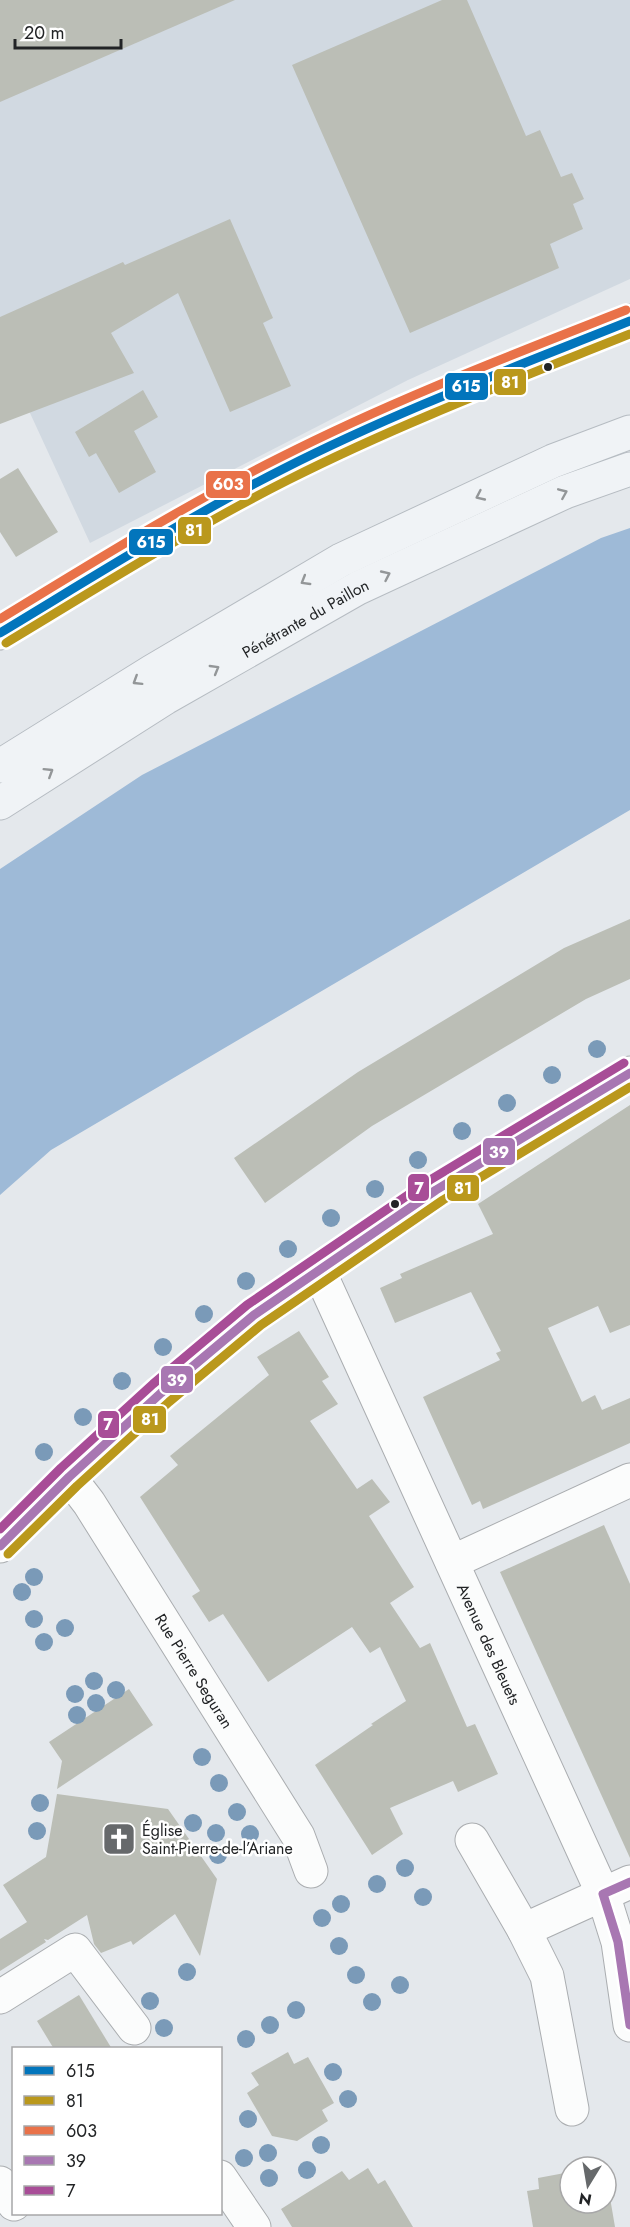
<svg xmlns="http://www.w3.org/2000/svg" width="630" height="2227" viewBox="0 0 630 2227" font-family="Jost,sans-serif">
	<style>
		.built { fill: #d1d9e1 }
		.water { fill: #9ebad7 }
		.building { fill: #bbbeb6 }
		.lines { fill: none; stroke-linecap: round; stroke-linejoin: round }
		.minor-casing { stroke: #aaadb0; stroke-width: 35 }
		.major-casing { stroke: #b6bcc2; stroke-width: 35 }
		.minor { stroke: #fbfcfc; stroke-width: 33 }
		.major { stroke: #f0f3f6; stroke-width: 33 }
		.bus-1-casing { stroke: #fff; stroke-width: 14 }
		.bus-2-casing { stroke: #fff; stroke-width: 14 }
		.bus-3-casing { stroke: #fff; stroke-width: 14 }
		.bus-4-casing { stroke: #fff; stroke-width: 14 }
		.bus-5-casing { stroke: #fff; stroke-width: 14 }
		.bus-1 { stroke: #0275bc; stroke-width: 9 }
		.bus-2 { stroke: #ba981c; stroke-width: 9 }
		.bus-3 { stroke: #e97249; stroke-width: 9 }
		.bus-4 { stroke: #a877b2; stroke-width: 9 }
		.bus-5 { stroke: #a84d97; stroke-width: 9 }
		.tree { fill: #7a9ab8 }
		.oneway { stroke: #939698 }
		.bus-dot { fill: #222426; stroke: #fff; stroke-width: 2 }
		.labels { text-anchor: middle; stroke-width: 5; stroke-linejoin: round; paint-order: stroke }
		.street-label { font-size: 16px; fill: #222426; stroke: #fff }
		.poi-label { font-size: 16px; fill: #222426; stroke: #fff; text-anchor: start }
		.line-badge { stroke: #fff; stroke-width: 2 }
		.badge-label { font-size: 16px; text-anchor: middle; font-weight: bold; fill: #fff }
	</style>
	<rect width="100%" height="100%" fill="#e4e8ec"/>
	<path class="built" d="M0,0H630V279L408,380L90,543L0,348Z"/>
	<path class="water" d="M630,528V810L51,1150L0,1195V869L142,775L601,538Z"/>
	<g class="building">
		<path d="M0,0H235L0,102Z"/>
		<path d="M442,0H467L526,136L540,130L561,177L572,173L584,199L573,204L583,229L550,244L559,268L410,333L292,65Z"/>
		<path d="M230,219L273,318L263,323L291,386L230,412L178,293L111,333L134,373L0,424V317L123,262L125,265Z"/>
		<path d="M143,390L158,417L134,431L156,472L119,493L96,453L89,457L75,432Z"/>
		<path d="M18,468L58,532L16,557L0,532V479Z"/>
		<path d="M630,919V979L586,999L372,1126L265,1203L234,1158L358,1072L564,948Z"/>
		<path d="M630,1105V1325L610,1333L598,1306L548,1328L582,1402L595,1395L602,1410L630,1398V1443L483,1509L480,1501L472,1505L423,1397L500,1360L496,1353L501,1351L471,1292L395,1323L380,1288L402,1278L400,1274L493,1234L478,1204Z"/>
		<path d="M299,1331L329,1377L322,1381L338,1404L310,1421L357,1489L372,1479L390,1502L369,1516L414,1587L390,1603L420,1648L430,1643L467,1727L475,1724L498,1774L458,1792L453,1781L390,1808L403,1834L372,1855L315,1765L373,1725L371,1724L406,1701L380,1647L370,1653L352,1627L268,1682L223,1614L209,1622L192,1596L200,1591L140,1497L178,1465L170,1456L269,1375L257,1357Z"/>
		<path d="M604,1525L630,1584V1858L500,1572Z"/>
		<path d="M129,1689L153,1725L57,1789L62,1761L49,1742Z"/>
		<path d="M57,1794L168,1809L217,1879L200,1956L175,1914L133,1945L131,1941L101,1953L94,1944L87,1915L48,1940L44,1939L46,1942L0,1971V1939L27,1922L3,1885L46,1857Z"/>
		<path d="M79,1995L112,2049H54L37,2021Z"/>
		<path d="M288,2052L294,2064L308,2057L334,2103L322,2110L328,2121L297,2141L272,2136L247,2093L259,2085L251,2073Z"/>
		<path d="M368,2168L378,2184L385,2180L413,2227H292L281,2209L342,2171L349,2180Z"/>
		<path d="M570,2172V2203H606L607,2180L615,2227H533L527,2191L539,2189L538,2178Z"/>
	</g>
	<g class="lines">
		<g class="minor-casing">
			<g id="minor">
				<path d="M0,633C93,577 186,518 283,469C395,412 513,368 630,321"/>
				<path id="s1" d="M319,1271L603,1894L618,1942L630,2025"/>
				<path id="s2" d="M69,1477L89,1503L298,1836L311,1871"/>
				<path d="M0,1546L69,1477L161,1393L254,1315L436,1190L630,1073"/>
				<path d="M452,1562L630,1480"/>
				<path d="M472,1840L524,1930L547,1976L572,2109"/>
				<path d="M524,1930L630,1882"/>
				<path d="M0,1997L75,1950L134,2028"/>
				<path d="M220,2177L254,2227"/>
				<path d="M0,2183L14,2204"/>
			</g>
		</g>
		<g class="major-casing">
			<g id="major">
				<path d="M0,766L151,672L341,560L553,461L630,432"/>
				<path id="s3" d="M0,803L165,698L358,588L565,492L630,469"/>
			</g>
		</g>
		<use href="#minor" class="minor"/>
		<use href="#major" class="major"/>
		<g class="bus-1-casing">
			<path id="bus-1" d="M0,633C93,577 186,518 283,469C395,412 513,368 630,321"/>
		</g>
		<g class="bus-2-casing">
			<g id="bus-2">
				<path d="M6,643C99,587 191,529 288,480C399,424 515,380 630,334"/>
				<path d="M8,1554L77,1486L169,1402L261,1325L443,1200L630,1087"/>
			</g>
		</g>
		<g class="bus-3-casing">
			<path id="bus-3" d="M0,619C92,563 183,506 279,458C391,401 509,356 626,310"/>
		</g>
		<g class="bus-4-casing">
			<g id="bus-4">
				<path d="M0,1546L69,1477L161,1393L254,1315L436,1190L630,1073"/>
				<path d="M630,1882L603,1894L618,1942L630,2025"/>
			</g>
		</g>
		<g class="bus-5-casing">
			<path id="bus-5" d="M0,1529L61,1468L153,1384L247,1305L430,1180L624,1063"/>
		</g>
		<use href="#bus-1" class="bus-1"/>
		<use href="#bus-2" class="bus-2"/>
		<use href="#bus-3" class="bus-3"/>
		<use href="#bus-4" class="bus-4"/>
		<use href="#bus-5" class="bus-5"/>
	</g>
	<g class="tree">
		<circle cx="597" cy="1049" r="9"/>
		<circle cx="552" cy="1075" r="9"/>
		<circle cx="507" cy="1103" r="9"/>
		<circle cx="462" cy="1131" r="9"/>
		<circle cx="418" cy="1160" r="9"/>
		<circle cx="375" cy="1189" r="9"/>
		<circle cx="331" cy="1218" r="9"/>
		<circle cx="288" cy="1249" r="9"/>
		<circle cx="246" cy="1281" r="9"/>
		<circle cx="204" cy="1314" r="9"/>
		<circle cx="163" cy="1347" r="9"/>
		<circle cx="122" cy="1381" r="9"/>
		<circle cx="83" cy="1417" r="9"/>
		<circle cx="44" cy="1452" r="9"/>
		<circle cx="34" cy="1577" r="9"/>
		<circle cx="22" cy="1592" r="9"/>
		<circle cx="34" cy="1619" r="9"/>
		<circle cx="65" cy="1628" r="9"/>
		<circle cx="44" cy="1642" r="9"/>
		<circle cx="94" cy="1681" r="9"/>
		<circle cx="116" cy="1690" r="9"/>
		<circle cx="75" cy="1694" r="9"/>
		<circle cx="96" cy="1703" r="9"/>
		<circle cx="77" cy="1715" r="9"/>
		<circle cx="202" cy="1757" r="9"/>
		<circle cx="219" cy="1783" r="9"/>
		<circle cx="40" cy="1803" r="9"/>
		<circle cx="237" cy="1812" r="9"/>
		<circle cx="193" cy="1823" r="9"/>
		<circle cx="37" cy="1831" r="9"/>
		<circle cx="216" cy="1833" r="9"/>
		<circle cx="250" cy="1834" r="9"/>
		<circle cx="218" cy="1855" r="9"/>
		<circle cx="405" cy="1868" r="9"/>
		<circle cx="377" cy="1884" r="9"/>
		<circle cx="423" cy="1897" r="9"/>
		<circle cx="341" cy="1904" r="9"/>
		<circle cx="322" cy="1918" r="9"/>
		<circle cx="339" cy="1946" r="9"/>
		<circle cx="187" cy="1972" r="9"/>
		<circle cx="356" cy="1975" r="9"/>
		<circle cx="400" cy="1985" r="9"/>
		<circle cx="150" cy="2001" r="9"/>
		<circle cx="372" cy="2002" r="9"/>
		<circle cx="296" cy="2010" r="9"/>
		<circle cx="270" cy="2025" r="9"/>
		<circle cx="164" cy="2028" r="9"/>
		<circle cx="246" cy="2039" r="9"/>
		<circle cx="333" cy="2072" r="9"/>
		<circle cx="348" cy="2099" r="9"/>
		<circle cx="248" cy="2119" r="9"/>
		<circle cx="321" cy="2145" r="9"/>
		<circle cx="268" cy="2153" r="9"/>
		<circle cx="244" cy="2158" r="9"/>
		<circle cx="307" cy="2170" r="9"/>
		<circle cx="269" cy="2178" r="9"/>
	</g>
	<defs><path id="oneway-chevron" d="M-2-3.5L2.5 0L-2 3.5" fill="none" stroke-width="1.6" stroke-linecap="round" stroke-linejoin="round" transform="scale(1.5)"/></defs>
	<g class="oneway">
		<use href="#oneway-chevron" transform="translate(563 493) rotate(-23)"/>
		<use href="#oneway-chevron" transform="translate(480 496) rotate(155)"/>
		<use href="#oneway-chevron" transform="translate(386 575) rotate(-25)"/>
		<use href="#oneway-chevron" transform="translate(305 581) rotate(149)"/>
		<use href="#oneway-chevron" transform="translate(215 669) rotate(-30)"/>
		<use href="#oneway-chevron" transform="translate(137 681) rotate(148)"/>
		<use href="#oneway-chevron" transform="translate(49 772) rotate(-32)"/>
	</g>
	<defs>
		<g id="church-square" transform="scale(1.725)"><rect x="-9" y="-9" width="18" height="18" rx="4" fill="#66696b" stroke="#fff"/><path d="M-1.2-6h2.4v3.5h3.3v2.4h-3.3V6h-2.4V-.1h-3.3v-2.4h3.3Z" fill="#fff"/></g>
	</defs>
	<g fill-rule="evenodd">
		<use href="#church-square" x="119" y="1839"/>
	</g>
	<g class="bus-dot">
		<circle cx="548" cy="367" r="5"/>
		<circle cx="395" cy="1204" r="5"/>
	</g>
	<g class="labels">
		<g class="street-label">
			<text dy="6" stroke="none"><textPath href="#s3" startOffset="357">Pénétrante du Paillon</textPath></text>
			<text dy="6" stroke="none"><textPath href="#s1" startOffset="410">Avenue des Bleuets</textPath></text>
			<text dy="6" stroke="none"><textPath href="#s2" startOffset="231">Rue Pierre Seguran</textPath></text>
		</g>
		<g class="poi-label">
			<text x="142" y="1836">Église<tspan x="142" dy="18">Saint-Pierre-de-l’Ariane</tspan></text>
		</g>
	</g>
	<g class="line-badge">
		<rect x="493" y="368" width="34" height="28" rx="6" fill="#ba981c"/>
		<rect x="444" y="372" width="45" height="29" rx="6" fill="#0275bc"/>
		<rect x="205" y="470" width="46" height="29" rx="6" fill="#e97249"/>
		<rect x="177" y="516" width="35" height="29" rx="6" fill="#ba981c"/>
		<rect x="128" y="528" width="46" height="28" rx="6" fill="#0275bc"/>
		<rect x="482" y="1137" width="34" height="29" rx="6" fill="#a877b2"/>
		<rect x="407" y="1173" width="23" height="29" rx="6" fill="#a84d97"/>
		<rect x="446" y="1174" width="34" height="28" rx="6" fill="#ba981c"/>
		<rect x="160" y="1365" width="34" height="29" rx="6" fill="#a877b2"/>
		<rect x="132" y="1405" width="35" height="29" rx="6" fill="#ba981c"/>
		<rect x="97" y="1410" width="23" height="29" rx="6" fill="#a84d97"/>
	</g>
	<g class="badge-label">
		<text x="510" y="388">81</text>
		<text x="466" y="392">615</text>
		<text x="228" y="490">603</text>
		<text x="194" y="536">81</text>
		<text x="151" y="548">615</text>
		<text x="499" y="1158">39</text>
		<text x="419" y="1194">7</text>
		<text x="463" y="1194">81</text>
		<text x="177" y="1386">39</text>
		<text x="150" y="1425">81</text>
		<text x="108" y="1430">7</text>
	</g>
	<rect x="12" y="2047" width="210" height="168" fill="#ffffff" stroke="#a7a7a8" stroke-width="1.5"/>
	<rect x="24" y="2066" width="30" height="9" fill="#0275bc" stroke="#a7a7a8" stroke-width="1.5"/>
	<text x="66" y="2077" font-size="18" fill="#222426">615</text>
	<rect x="24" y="2096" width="30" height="9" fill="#ba981c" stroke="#a7a7a8" stroke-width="1.5"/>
	<text x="66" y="2107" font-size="18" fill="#222426">81</text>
	<rect x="24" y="2126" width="30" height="9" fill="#e97249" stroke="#a7a7a8" stroke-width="1.5"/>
	<text x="66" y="2137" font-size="18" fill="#222426">603</text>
	<rect x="24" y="2156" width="30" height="9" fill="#a877b2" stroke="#a7a7a8" stroke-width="1.5"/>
	<text x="66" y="2167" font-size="18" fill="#222426">39</text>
	<rect x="24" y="2186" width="30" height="9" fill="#a84d97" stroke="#a7a7a8" stroke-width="1.5"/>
	<text x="66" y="2197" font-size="18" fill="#222426">7</text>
	<g transform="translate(588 2185) rotate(191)"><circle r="28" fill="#ffffff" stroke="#a7a7a8" stroke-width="1.5"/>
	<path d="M0-4.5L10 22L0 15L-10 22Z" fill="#66696b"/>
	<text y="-9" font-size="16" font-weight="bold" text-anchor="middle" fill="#222426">N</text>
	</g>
	<path d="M15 39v9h106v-9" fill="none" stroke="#222426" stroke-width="3"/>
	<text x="24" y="39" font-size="18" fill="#222426" stroke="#ffffff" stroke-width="4.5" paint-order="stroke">20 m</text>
</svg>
